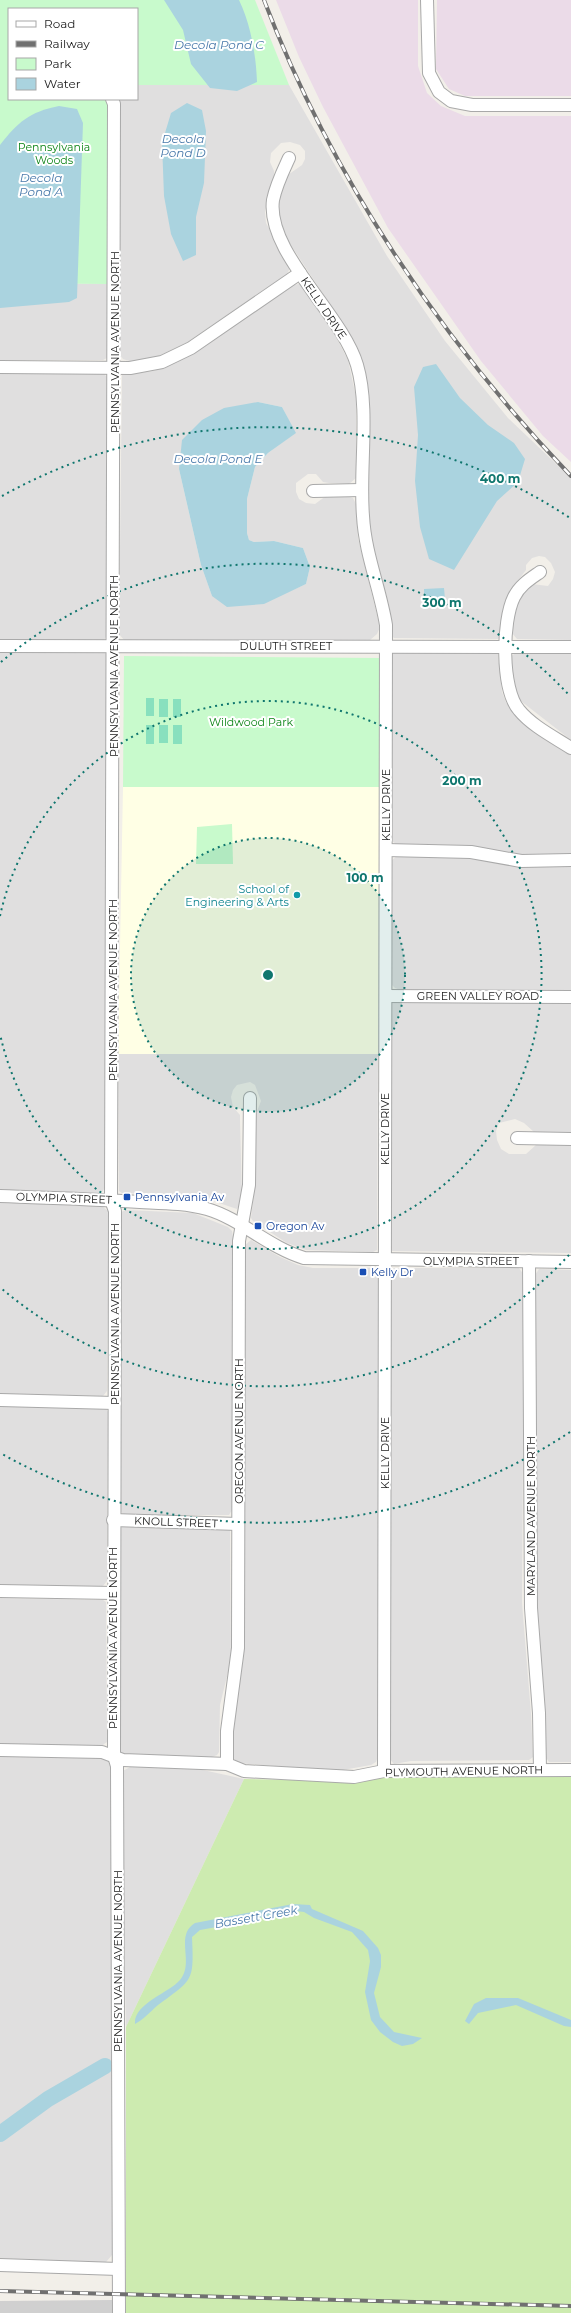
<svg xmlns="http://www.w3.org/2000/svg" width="571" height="2313" viewBox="0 0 571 2313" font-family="Montserrat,sans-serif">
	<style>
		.residential { fill: #e0dfdf; fill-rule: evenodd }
		.industrial { fill: #ebdbe8 }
		.education { fill: #ffffe5 }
		.religious { fill: #d0d0d0 }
		.grass { fill: #cdebb0 }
		.park { fill: #c8facc }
		.pitch { fill: #88e0be }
		.water { fill: #aad3df }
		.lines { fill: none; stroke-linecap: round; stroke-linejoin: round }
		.river { stroke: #aad3df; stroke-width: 16 }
		.minor-casing { stroke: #a9a9a9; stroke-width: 14 }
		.minor { stroke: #fff; stroke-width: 12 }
		.rail-casing { stroke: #707070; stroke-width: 4 }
		.rail { stroke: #fff; stroke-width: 2.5; stroke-dasharray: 8; stroke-linecap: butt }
		.ring { fill: none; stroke: #0f766e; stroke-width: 2; stroke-dasharray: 2 4 }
		.culture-dot { fill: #0f9aa8; stroke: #fff; stroke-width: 1.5 }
		.transit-dot { fill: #1a4fb4; stroke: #fff; stroke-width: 1.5 }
		.labels { text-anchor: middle; stroke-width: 4; stroke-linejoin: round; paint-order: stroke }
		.park-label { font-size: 11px; fill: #0c8416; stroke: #fff }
		.street-label { font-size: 11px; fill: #222; stroke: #fff }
		.culture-label { font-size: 11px; fill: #0d838f; stroke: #fff; text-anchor: end }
		.transit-label { font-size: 11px; fill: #164399; stroke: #fff; text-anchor: start }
		.water-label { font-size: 12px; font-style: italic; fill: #4a7aab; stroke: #fff }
		.centre { fill: #0f766e; stroke: #fff; stroke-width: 2 }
		.ring-label { font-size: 12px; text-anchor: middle; font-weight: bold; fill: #0f766e; stroke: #fff; stroke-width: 4; stroke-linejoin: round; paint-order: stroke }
	</style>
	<rect width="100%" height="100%" fill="#f2efe9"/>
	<g class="residential">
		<path d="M137,85H289L387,256L445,341L508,418L571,478V640L517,639L512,633V615L518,597L532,584L548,586L553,579L555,572L551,563L545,557L539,556L532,558L526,565V570L510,591L503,609L501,636L498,639L394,638L391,635L389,605L369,531L367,419L361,367L352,338L277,224L276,207L285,177L302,165L305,159V151L300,145L290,142L281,143L271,153L270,162L274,171V177L265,212L266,223L288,263L290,268L287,274L186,343L155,358L132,362L123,359L120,355V99H137Z"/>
		<path d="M0,283L107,284V358L103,360H0Z"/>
		<path d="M299,284L304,285L325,316L348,360L356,397V478L349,484L329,483L323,482L316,474H308L296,483V492L299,499L306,503L315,504L326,496H347L353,498L356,504L358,538L380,627L377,634L370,640H124L119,634L122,375L153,371L166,367L293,285ZM258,402L282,407L295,433L268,453L255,467L247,499V533L249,540L254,542L274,541L303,548L310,567L306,584L290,591L212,596L201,565L179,469Z"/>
		<path d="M0,373H103L107,377L108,634L104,640H0Z"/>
		<path d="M0,652H104L107,655L106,1185L103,1191L97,1194L0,1190Z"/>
		<path d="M393,652L498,654L502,692L506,702L517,716L571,754V854H516L461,845L396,844L392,841L390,837V656Z"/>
		<path d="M517,652H571V740L517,698L509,685L510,657Z"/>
		<path d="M397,856L469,857L571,866V991L400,990L395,988L392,985L391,861Z"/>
		<path d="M396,1002L571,1003V1132H534L524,1123L515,1119L499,1123L496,1131L497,1140L501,1149L509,1154H526L536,1145H571V1253L392,1251L390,1248L391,1008L392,1003Z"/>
		<path d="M118,1054H378L377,1250L373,1252L306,1250L287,1243L253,1221L251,1218L254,1193V1119L261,1101L255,1085L250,1082L237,1085L233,1090L231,1097L233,1107L240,1115V1120L242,1198L240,1204L237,1209L201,1197L168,1194L122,1193L119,1191Z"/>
		<path d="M0,1202L103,1207L109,1212L107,1391L103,1396L0,1394Z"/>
		<path d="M126,1210L193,1213L228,1227L232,1231L233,1237L232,1510L229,1515H124L119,1510L120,1216L121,1212Z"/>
		<path d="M251,1240L280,1257L298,1265L313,1268H373L377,1269L378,1273V1756L376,1762L371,1765L337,1771L237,1763L231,1754L234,1701L242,1666V1650L244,1246Z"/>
		<path d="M394,1268H519L524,1275L522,1603L531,1714L533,1757L529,1760L411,1761L394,1764L389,1758V1272Z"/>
		<path d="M539,1269L571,1270V1762H549L545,1756L535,1591V1275Z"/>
		<path d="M0,1405L106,1408L108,1412L107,1581L102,1587L0,1585Z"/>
		<path d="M125,1525L230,1528L231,1660L220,1705L219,1752L217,1755L212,1757L124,1755L119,1751L120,1528Z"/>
		<path d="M0,1598L103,1600L106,1602L107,1742L104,1744L102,1746L0,1745Z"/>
		<path d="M0,1756L103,1758L108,1760L112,1769V2255L106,2262L0,2261Z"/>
		<path d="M130,1767L194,1768L244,1779L126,2027L121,1776L123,1771Z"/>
	</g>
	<g class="industrial">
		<path d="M276,0H418V66L427,93L441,106L465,116H571V462L543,436L481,361L388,228L323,107L299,57Z"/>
		<path d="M437,0H571V96H465L449,89L436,69Z"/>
	</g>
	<path class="education" d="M123,787H379L378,1054H118Z"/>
	<path class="religious" d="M112,2300V2313H0V2301Z"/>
	<path class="grass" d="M408,1774L571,1775V2313H126V2027L244,1779L350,1781Z"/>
	<g class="park">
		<path d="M0,0H255L289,85H137V9H9V99H107V284L0,283Z"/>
		<path d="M124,656L380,658L379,787H123Z"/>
		<path d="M232,824L233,864H196L197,827Z"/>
	</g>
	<g class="pitch">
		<rect x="146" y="698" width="8" height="18"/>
		<rect x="159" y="699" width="9" height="18"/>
		<rect x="173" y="699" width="8" height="18"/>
		<rect x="146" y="725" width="8" height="19"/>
		<rect x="159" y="725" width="9" height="18"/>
		<rect x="173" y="725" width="9" height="19"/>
	</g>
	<g class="water">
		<path d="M164,0H239C251,25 256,55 257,82L237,91L210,88L191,64L183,30Z"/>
		<path d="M187,103L202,110L206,131L204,183L196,217V255L183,261L171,234L164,196L162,143L171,113Z"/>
		<path d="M59,106L77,109L83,123L77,298L69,302L0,308V145C18,122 29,112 59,106Z"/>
		<path d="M436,364L460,398L488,425L514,443L525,459L518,482L497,501L454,570L429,559L420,527L415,481L418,435L414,387L423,367Z"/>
		<path d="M258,402L282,407L296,433L268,453L255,467L247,499V533L249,540L254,542L274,541L303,548L310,567L306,584L264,604L227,607L212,596L201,565L179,469L182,440L202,420L224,408Z"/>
		<path d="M444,588L445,599L424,600V589Z"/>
		<path d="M293,1904L310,1905L312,1909L363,1931L378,1948L381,1955V1967L374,1993L380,2017L394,2032L422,2038L413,2044L402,2046L393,2042L380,2032L371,2020L365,1992L370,1961L368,1950L352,1932L314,1918L304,1912L296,1911L275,1914L239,1923L200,1930L192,1937C194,1982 193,1979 158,2005C150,2012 144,2019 135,2024C133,2004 169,1993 180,1980C195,1962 174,1936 195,1923Z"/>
		<path d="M486,1998H518L571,2020V2027L564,2026L516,2005L478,2013L469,2024L465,2021L474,2004Z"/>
	</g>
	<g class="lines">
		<path class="river" d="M0,2134L48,2099L105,2066"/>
		<g class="minor-casing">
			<g id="minor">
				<path d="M427,0L429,73L439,92L451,101L472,105H571"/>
				<path d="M112,99L114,104L111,1200L115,1211L114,1756L117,1766L119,2313"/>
				<path d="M289,158C283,171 276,185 273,200C266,252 342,314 357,365C370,409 359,469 363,516C365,554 380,588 386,625L384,1771"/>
				<path d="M0,367L130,368L162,362L191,348L300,273"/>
				<path d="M313,491L361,490"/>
				<path d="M540,572C530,579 520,585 514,597C502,621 501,689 519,710C532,726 554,737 571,748"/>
				<path d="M0,646L571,647"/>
				<path d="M386,850L471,852L521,861L571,860"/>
				<path d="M386,996L571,997"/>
				<path d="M517,1138L571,1139"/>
				<path d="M0,1196C47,1198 93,1199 140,1202C162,1203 185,1203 207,1209C241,1219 268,1247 304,1258L571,1262"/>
				<path d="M529,1261L531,1608L539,1713L540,1770"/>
				<path d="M0,1400L114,1403"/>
				<path d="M113,1520L238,1524"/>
				<path d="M0,1591L113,1593"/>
				<path d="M0,1750L102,1752L123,1760L227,1764L244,1771L354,1777L384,1771L571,1770"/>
				<path d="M227,1764V1731L238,1648L239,1241L249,1185L250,1098"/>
				<path d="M0,2265L118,2269"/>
			</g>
		</g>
		<use href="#minor" class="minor"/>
		<g class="rail-casing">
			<g id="rail">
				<path d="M264,0C331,176 441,340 571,476"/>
				<path d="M0,2291L571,2306"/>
			</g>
		</g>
		<use href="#rail" class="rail"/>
	</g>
	<circle cx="268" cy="975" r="137" fill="#0f766e" fill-opacity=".12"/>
	<g class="ring">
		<circle cx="268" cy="975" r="137"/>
		<path d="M0 916A274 274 0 1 1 0 1034"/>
		<path d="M569 1255A411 411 0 0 1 1 1288M1 662A411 411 0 0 1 569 695"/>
		<path d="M570 1432A548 548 0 0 1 2 1454M2 496A548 548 0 0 1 570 518"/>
	</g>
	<circle class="culture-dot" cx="297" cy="895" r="4"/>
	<g class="transit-dot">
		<rect x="123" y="1193" width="8" height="8" rx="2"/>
		<rect x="254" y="1222" width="8" height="8" rx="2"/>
		<rect x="359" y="1268" width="8" height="8" rx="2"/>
	</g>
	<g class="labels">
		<g class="park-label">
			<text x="54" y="151">Pennsylvania<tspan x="54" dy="13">Woods</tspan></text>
			<text x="251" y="726">Wildwood Park</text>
		</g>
		<g class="street-label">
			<text transform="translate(324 308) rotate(56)" y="4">KELLY DRIVE</text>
			<text transform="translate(115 342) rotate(-90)" y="4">PENNSYLVANIA AVENUE NORTH</text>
			<text x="286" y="650">DULUTH STREET</text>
			<text transform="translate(114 666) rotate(-90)" y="4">PENNSYLVANIA AVENUE NORTH</text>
			<text transform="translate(386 805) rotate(-90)" y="4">KELLY DRIVE</text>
			<text transform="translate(113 990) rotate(-90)" y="4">PENNSYLVANIA AVENUE NORTH</text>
			<text x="478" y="1000">GREEN VALLEY ROAD</text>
			<text transform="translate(385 1129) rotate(-90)" y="4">KELLY DRIVE</text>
			<text transform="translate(64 1198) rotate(2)" y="4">OLYMPIA STREET</text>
			<text x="471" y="1265">OLYMPIA STREET</text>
			<text transform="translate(115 1314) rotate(-90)" y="4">PENNSYLVANIA AVENUE NORTH</text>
			<text transform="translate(239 1431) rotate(-90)" y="4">OREGON AVENUE NORTH</text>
			<text transform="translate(385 1453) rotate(-90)" y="4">KELLY DRIVE</text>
			<text transform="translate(531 1516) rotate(-90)" y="4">MARYLAND AVENUE NORTH</text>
			<text transform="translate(176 1522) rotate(2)" y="4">KNOLL STREET</text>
			<text transform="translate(113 1638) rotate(-90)" y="4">PENNSYLVANIA AVENUE NORTH</text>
			<text transform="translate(464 1771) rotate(-1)" y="4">PLYMOUTH AVENUE NORTH</text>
			<text transform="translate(118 1961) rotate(-90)" y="4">PENNSYLVANIA AVENUE NORTH</text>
		</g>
		<g class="culture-label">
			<text x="289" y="893">School of<tspan x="289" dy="13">Engineering &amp; Arts</tspan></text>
		</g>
		<g class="transit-label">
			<text x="135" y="1201">Pennsylvania Av</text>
			<text x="266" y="1230">Oregon Av</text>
			<text x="371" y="1276">Kelly Dr</text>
		</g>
		<g class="water-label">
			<text x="219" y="49">Decola Pond C</text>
			<text x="183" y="143">Decola<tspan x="183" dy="14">Pond D</tspan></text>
			<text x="41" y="182">Decola<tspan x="41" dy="14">Pond A</tspan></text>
			<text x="218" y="463">Decola Pond E</text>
			<text transform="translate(256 1917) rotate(-10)" y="4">Bassett Creek</text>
		</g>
	</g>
	<circle cx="268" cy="975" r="6" class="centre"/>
	<g class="ring-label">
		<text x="500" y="483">400 m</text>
		<text x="442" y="607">300 m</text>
		<text x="462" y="785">200 m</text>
		<text x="365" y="882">100 m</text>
	</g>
	<rect x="8" y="8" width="130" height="92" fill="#ffffff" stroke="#a7a7a7"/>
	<rect x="16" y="21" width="20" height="6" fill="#ffffff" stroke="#a7a7a7"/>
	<text x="44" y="28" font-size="12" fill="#222222">Road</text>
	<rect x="16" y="41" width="20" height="6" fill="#707070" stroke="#a7a7a7"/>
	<text x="44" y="48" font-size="12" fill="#222222">Railway</text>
	<rect x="16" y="58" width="20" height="12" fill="#c8facc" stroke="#a7a7a7"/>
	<text x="44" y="68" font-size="12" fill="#222222">Park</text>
	<rect x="16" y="78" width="20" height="12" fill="#aad3df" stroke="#a7a7a7"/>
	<text x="44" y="88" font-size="12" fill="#222222">Water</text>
</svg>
